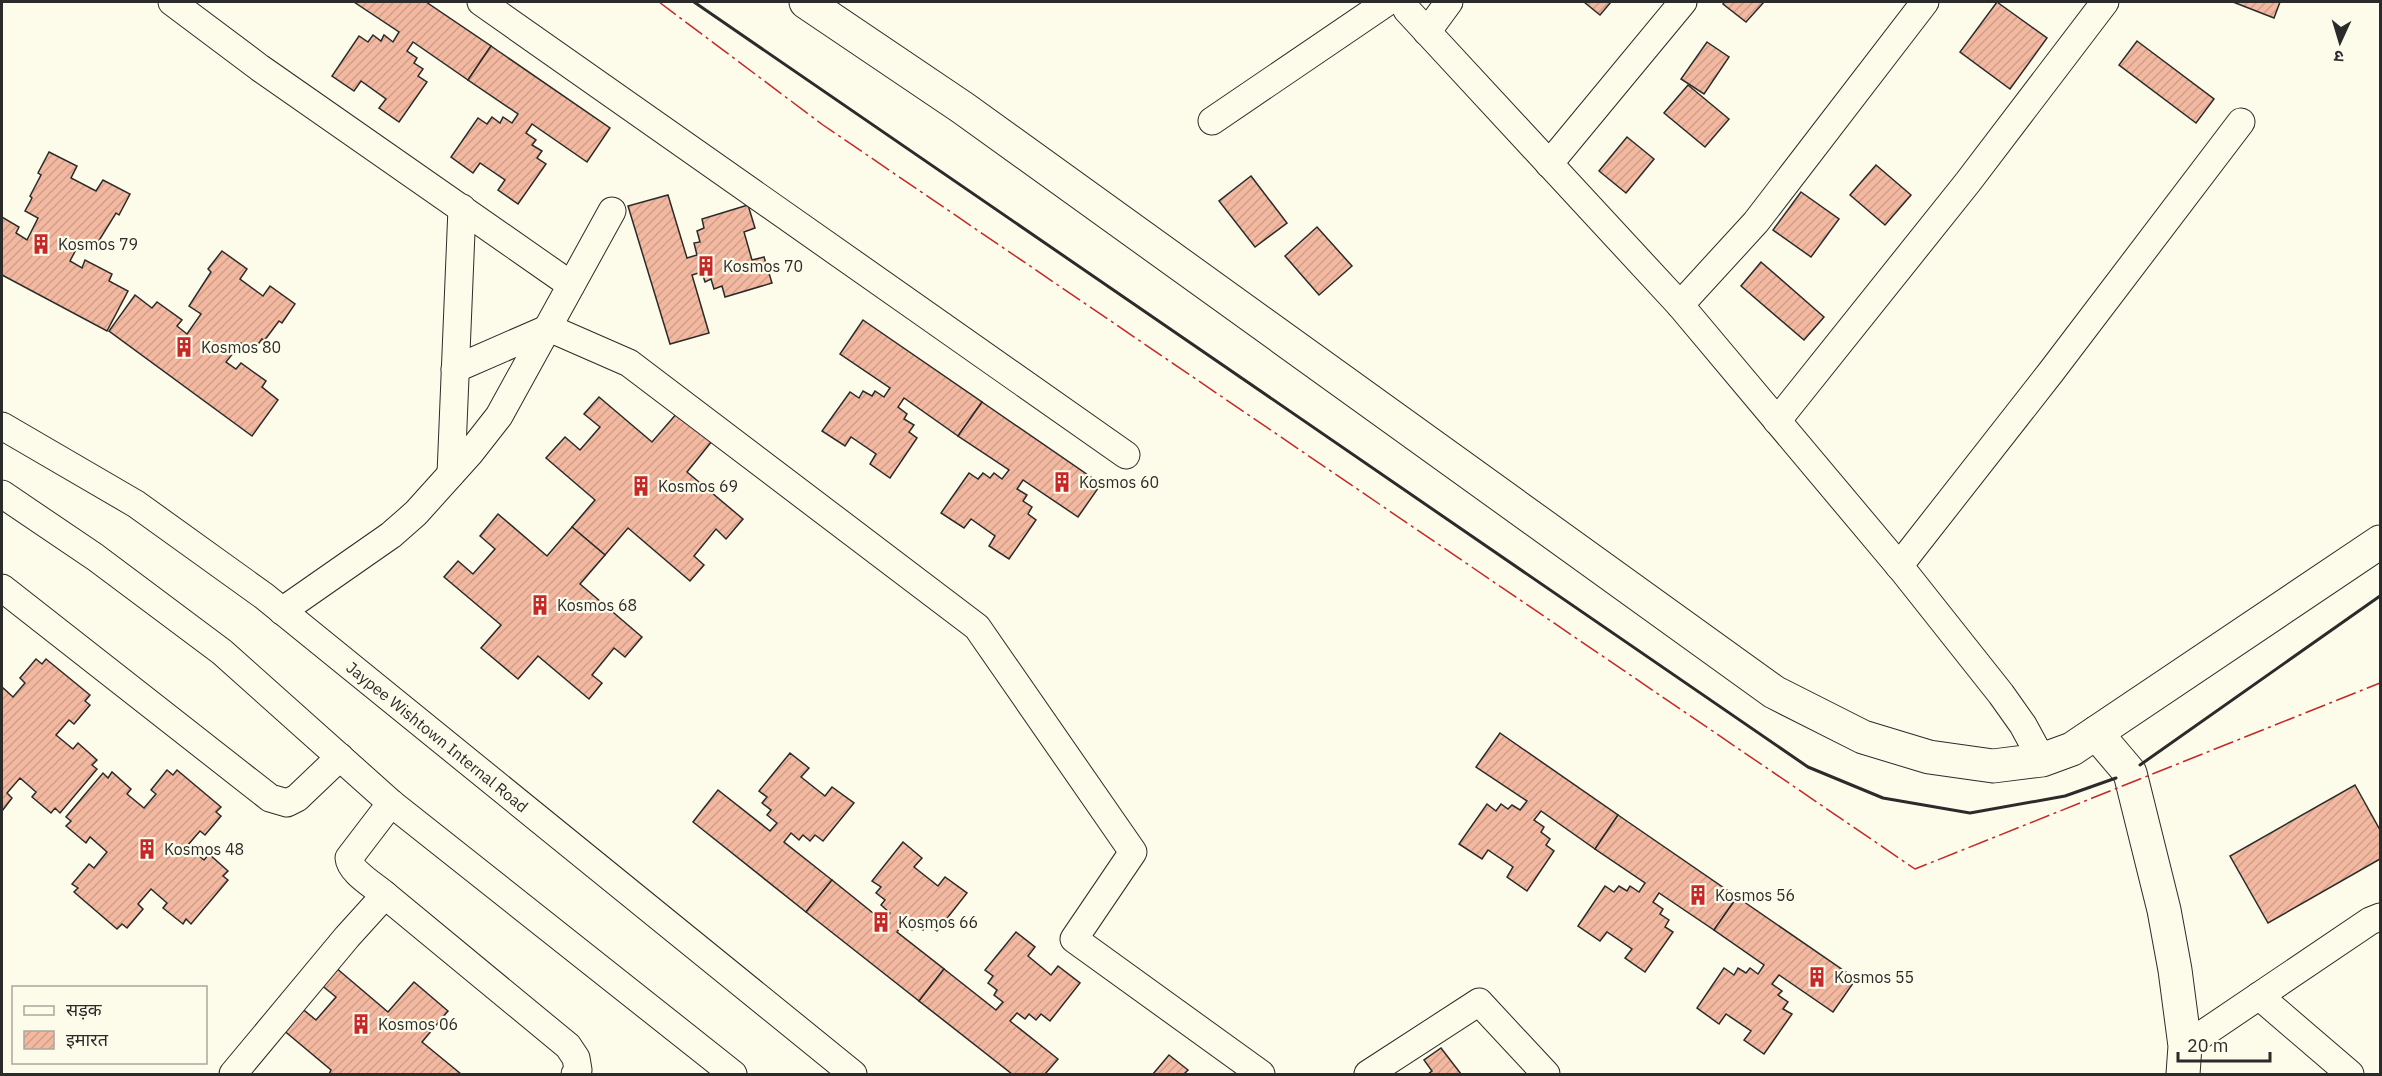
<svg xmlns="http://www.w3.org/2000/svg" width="2382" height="1076" viewBox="0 0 2382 1076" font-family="'IBM Plex Sans','Noto Sans Devanagari',sans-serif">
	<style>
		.building { fill: url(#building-hatch); stroke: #2b2b2b; stroke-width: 1.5 }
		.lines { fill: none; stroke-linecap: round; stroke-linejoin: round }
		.minor-casing { stroke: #2b2b2b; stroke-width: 29 }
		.tertiary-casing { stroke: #2b2b2b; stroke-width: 35 }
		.minor { stroke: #fdfbea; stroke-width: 27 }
		.tertiary { stroke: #fdfbea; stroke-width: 33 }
		.wall { stroke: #2b2b2b; stroke-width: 3 }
		.power { stroke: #c62828; stroke-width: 1.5; stroke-dasharray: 21 4.5 3 4.5; stroke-linecap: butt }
		.labels { text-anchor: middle; stroke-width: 4.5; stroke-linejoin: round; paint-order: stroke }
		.poi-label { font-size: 16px; fill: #2b2b2b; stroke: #fdfbea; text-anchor: start }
		.street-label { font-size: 16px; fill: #2b2b2b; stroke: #fdfbea }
	</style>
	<defs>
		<pattern id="building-hatch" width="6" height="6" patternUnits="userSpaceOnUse" patternTransform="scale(1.5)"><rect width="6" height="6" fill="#f2b8a0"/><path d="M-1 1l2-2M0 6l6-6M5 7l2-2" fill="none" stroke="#d09e8a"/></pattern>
	</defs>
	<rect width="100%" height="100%" fill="#fdfbea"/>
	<g class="building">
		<path d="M354,2H426L491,46L468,80L413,42L407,51L417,58L414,63L423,69L418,76L427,82L399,122L379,108L386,99L361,81L354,91L332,76L359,36L368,42L373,35L381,41L384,35L393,42L399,32Z"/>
		<path d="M1584,2H1611L1600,15Z"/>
		<path d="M1724,2H1764L1746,22L1723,4Z"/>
		<path d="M1997,2L2047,38L2010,89L1960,52Z"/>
		<path d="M2233,2H2280L2274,18Z"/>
		<path d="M2137,41L2214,99L2196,123L2119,65Z"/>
		<path d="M1707,42L1729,57L1704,94L1681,79Z"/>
		<path d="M491,46L610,128L587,162L532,124L526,133L536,140L532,145L542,151L537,158L546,164L518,204L498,190L505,180L480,163L473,173L451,157L478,118L487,124L492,117L500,123L503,117L512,123L518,114L468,80Z"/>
		<path d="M1688,85L1729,119L1705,147L1664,113Z"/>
		<path d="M1627,137L1654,159L1626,193L1599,171Z"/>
		<path d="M49,152L77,166L71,178L96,191L103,180L130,194L119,215L116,213L95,247L81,240L70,261L82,268L85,260L112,274L109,281L128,291L107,331L2,275V217L19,227L16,233L27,240L38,218L25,211L32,198L30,196L41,175L38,173Z"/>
		<path d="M1876,165L1911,195L1885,225L1850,195Z"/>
		<path d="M1251,176L1287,223L1255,247L1219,201Z"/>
		<path d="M1801,192L1839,219L1811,257L1773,230Z"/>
		<path d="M668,195L687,258L697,255L694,243L700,242L697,231L704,228L702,219L748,205L755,228L744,232L752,260L764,257L772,283L725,297L722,286L714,289L711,279L705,282L702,272L692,275L709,333L670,344L628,206Z"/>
		<path d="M1317,227L1352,266L1319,295L1285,256Z"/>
		<path d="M222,251L247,269L240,279L263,296L270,286L295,304L282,323L279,321L264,341L262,339L252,352L241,343L226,362L236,369L241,363L266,381L262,387L278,400L252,436L109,331L135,295L152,308L157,302L182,320L177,326L187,334L201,314L189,306L211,272L208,269Z"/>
		<path d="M1761,262L1824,317L1804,340L1741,286Z"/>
		<path d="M863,320L982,402L958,436L904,398L898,407L907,414L904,419L914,425L909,432L917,438L890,478L870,464L876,454L851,437L845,446L822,431L850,392L859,398L863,391L872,396L875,391L884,397L890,388L840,354Z"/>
		<path d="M599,397L652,442L678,412L712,441L687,472L743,519L726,539L716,529L694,556L704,565L690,581L628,528L605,555L572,527L595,500L546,458L565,437L580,450L600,427L584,414Z"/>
		<path d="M982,402L1101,484L1078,517L1023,480L1017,489L1027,495L1023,501L1032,507L1028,514L1036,520L1009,559L989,546L995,536L971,519L964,528L941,513L969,473L978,479L983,473L990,478L994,473L1002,479L1009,470L958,436Z"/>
		<path d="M498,514L547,556L572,527L605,555L580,584L642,637L625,657L614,648L592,675L602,683L589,699L538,656L518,679L481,648L501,625L444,577L458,561L473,574L495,549L480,536Z"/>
		<path d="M36,659L42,664L46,659L90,695L85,701L90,705L74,724L69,720L56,735L73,749L78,743L97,760L92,765L97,769L60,813L55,808L51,813L32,797L36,792L20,778L7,793L12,798L2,811V687L13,697L25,683L20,678Z"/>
		<path d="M1500,733L1618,815L1595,849L1541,811L1534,820L1544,827L1541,832L1550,839L1546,845L1554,851L1527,891L1507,877L1513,867L1488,850L1482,859L1459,844L1487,804L1496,811L1501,804L1508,809L1512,805L1520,810L1527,801L1476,767Z"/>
		<path d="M790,753L809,768L801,777L825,796L832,787L854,803L823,841L815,835L810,841L803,835L799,840L791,833L784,842L832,880L806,912L693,822L718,790L770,831L777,823L767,815L771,810L762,803L767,797L759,791Z"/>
		<path d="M167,770L173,775L177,770L221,807L216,812L221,816L205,835L200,831L187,846L204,860L209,854L228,871L223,876L228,880L191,924L186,919L183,924L163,908L167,903L151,889L138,904L143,909L127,928L122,924L117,929L74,892L78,888L72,884L89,864L94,868L107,852L90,837L86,843L66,826L71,821L66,817L103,773L108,778L112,772L131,789L127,794L144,808L156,794L151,790Z"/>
		<path d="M2355,785L2380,830V859L2268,923L2230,856Z"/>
		<path d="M1618,815L1737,897L1714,930L1659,893L1653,902L1663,909L1660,914L1669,920L1665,927L1673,932L1645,972L1625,958L1632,949L1607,932L1600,941L1578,926L1605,886L1614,892L1619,886L1627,891L1630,886L1639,892L1645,883L1595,849Z"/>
		<path d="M903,842L922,858L914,867L938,886L945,877L967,893L937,931L928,924L923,930L915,925L912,930L903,923L897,932L944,969L919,1001L806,912L832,880L883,921L890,913L881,905L885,900L876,893L881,887L872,881Z"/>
		<path d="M1737,897L1856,979L1833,1012L1779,975L1772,984L1782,991L1778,995L1788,1002L1783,1009L1792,1014L1764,1054L1744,1040L1751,1031L1726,1014L1719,1024L1697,1008L1724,968L1734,975L1738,968L1746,973L1750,968L1758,974L1764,965L1714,930Z"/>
		<path d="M1016,932L1035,947L1028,956L1051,975L1058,966L1080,983L1050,1021L1041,1014L1036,1020L1029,1014L1025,1019L1017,1013L1010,1021L1058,1059L1045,1074H1012L919,1001L944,969L996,1010L1003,1002L994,995L997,990L988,983L993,976L985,970Z"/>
		<path d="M335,967L388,1012L414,982L448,1011L422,1042L461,1074H329L331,1070L282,1029L300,1007L316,1020L336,997L320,984Z"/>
		<path d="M1441,1048L1461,1074H1428L1432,1071L1424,1060Z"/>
		<path d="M1169,1055L1188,1070L1184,1074H1153Z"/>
	</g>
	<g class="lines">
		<g class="minor-casing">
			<g id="minor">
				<path d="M172,2L260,68L571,285"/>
				<path d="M481,2L1126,455"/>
				<path d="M1403,2L1407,10L1680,305L1905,573L2001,694L2023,725L2042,760"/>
				<path d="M1427,32L1449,2"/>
				<path d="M1212,121L1387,2"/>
				<path d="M1549,164L1683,2"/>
				<path d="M1680,305L1756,222L1925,2"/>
				<path d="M455,369L549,328L629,363L977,627L1133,852L1074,939L1261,1074"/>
				<path d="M1777,421L1968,182L2105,2"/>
				<path id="s1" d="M2,426L136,504L264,596L853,1074"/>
				<path d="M451,474L462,208"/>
				<path d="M2,494L95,557L222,652L391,803L733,1074"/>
				<path d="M1899,566L2051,372L2241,122"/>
				<path d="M2,588L270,798L287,803L297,798L340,757"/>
				<path d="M282,611L391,535L416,513L470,453L499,416L612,211"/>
				<path d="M385,895C375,886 350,872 349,858L391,803"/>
				<path d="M2259,996L2350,1074"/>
				<path d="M2185,1046L2370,921L2380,917"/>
				<path d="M233,1074L347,937L385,895L568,1046L576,1058L578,1070L575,1074"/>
				<path d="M1368,1074L1479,1002L1546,1074"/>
			</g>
		</g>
		<g class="tertiary-casing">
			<g id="tertiary">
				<path d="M806,2L963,108L1774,692L1863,737L1929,757L1993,766L2042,760L2072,749L2380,542"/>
				<path d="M2096,733L2130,773L2164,910L2175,970L2185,1046L2183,1074"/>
			</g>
		</g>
		<use href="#minor" class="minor"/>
		<use href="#tertiary" class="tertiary"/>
		<g class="wall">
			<path d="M694,2L1808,767L1883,798L1970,813L2065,796L2116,778"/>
			<path d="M2140,765L2380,596"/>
		</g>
		<path class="power" d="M659,2L823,125L1915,869L2380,683"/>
	</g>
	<defs>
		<g id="building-bare" transform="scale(1.62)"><path d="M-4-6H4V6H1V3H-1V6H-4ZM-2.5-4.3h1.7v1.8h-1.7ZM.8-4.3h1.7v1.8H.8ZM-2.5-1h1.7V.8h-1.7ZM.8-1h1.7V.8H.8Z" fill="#c62828" stroke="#fdfbea" stroke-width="2.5" paint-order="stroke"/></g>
	</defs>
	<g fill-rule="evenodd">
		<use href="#building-bare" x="41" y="244"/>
		<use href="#building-bare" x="706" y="266"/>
		<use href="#building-bare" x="184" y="347"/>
		<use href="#building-bare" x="1062" y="482"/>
		<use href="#building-bare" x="641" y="486"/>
		<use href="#building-bare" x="540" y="605"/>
		<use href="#building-bare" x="147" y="849"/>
		<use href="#building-bare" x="1698" y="895"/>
		<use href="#building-bare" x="881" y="922"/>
		<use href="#building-bare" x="1817" y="977"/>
		<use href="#building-bare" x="361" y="1024"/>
	</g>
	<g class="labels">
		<g class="poi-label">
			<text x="58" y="250">Kosmos 79</text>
			<text x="723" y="272">Kosmos 70</text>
			<text x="201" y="353">Kosmos 80</text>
			<text x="1079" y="488">Kosmos 60</text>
			<text x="658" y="492">Kosmos 69</text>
			<text x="557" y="611">Kosmos 68</text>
			<text x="164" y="855">Kosmos 48</text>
			<text x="1715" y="901">Kosmos 56</text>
			<text x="898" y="928">Kosmos 66</text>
			<text x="1834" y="983">Kosmos 55</text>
			<text x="378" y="1030">Kosmos 06</text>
		</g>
		<g class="street-label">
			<text dy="6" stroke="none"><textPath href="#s1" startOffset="536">Jaypee Wishtown Internal Road</textPath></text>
		</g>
	</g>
	<rect width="2382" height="1076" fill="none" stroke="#2b2b2b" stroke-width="6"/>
	<rect x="12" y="986" width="195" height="78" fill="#fdfbea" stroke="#a9a89e" stroke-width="1.5"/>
	<rect x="24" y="1006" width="30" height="9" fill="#fdfbea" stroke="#a9a89e" stroke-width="1.5"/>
	<text x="66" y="1016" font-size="18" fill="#2b2b2b">सड़क</text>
	<rect x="24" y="1031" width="30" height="18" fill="url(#building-hatch)" stroke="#a9a89e" stroke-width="1.5"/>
	<text x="66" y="1046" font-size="18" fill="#2b2b2b">इमारत</text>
	<g transform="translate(2340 42) rotate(184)" stroke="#fdfbea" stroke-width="4.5" paint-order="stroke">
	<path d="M0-4.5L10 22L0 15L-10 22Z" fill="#2b2b2b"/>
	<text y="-9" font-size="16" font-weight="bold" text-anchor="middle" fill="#2b2b2b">उ</text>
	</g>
	<path d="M2178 1052v9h92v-9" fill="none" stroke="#2b2b2b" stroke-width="3"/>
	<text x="2187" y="1052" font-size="18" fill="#2b2b2b" stroke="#fdfbea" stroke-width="4.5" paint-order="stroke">20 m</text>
</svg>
